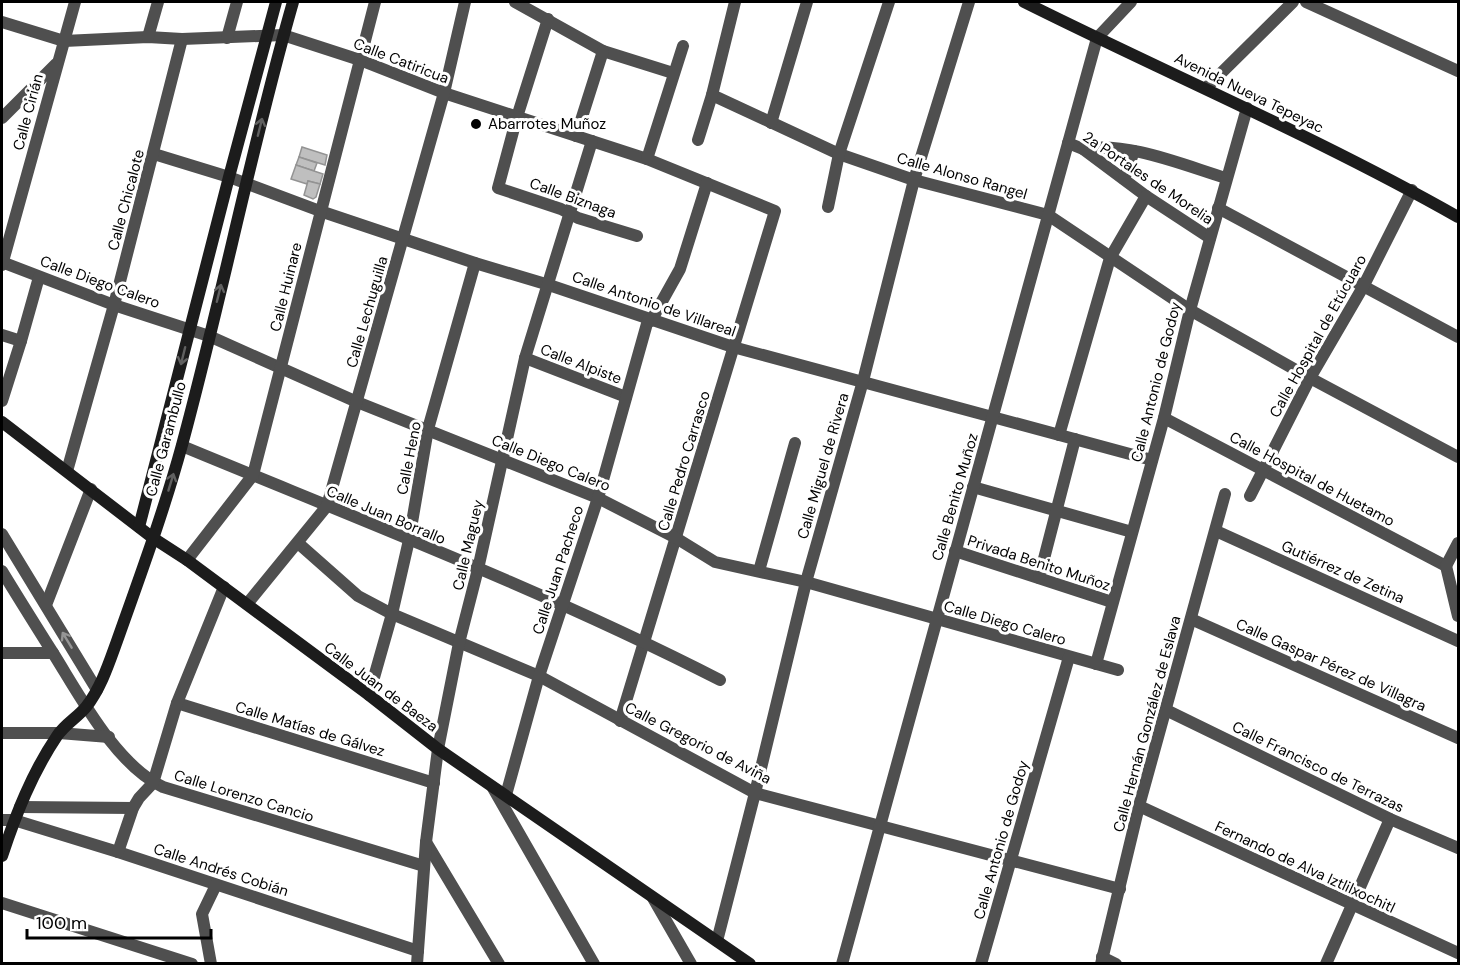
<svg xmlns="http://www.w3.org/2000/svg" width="1460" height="965" viewBox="0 0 1460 965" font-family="'DM Sans',sans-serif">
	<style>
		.building { fill: #bfbfbf; stroke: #939393; stroke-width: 1.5 }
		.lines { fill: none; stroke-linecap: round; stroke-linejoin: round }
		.street { stroke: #4f4f4f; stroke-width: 12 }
		.secondary { stroke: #1c1c1c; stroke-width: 12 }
		.oneway { stroke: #606060 }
		.oneway2 { stroke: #959595 }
		.poi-dot { fill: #000; stroke: #fff; stroke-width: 2 }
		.labels { text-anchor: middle; stroke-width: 6; stroke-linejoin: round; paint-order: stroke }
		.street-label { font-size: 15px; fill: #000; stroke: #fff }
		.poi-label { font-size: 15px; fill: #000; stroke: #fff; text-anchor: start }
	</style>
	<rect width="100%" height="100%" fill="#fff"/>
	<g class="building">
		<path d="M302,147L327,155L325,165L299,157Z"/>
		<path d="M299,157L317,163L314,171L296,165Z"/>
		<path d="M296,165L323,174L320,184L308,181L307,184L291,179Z"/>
		<path d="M308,181L320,184L316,197L313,199L304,195Z"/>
	</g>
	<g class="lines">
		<g class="street">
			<path d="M515,2L603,51L673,73"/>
			<path d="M1306,2L1458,71"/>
			<path d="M548,19L517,117L498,188L561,209L578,218L637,236"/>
			<path d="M2,22L64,41L148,37L182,39L283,35L360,60L444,93L647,159L775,211L620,721"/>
			<path d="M148,37L158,2"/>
			<path d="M227,38L237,2"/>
			<path d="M1206,88L1293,2"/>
			<path d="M712,95L839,154L914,180L1048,215L1190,310L1310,378L1458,457"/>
			<path d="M2,118L56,64"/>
			<path d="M771,123L807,2"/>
			<path d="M576,136L603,51"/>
			<path d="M698,140L712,95L735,2"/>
			<path d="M1068,143L1083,149L1146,196L1210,238"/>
			<path d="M1083,149C1127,141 1183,165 1226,178"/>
			<path d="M154,154L229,177L320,211L475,263L549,285L733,347L1152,460"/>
			<path d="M647,159L683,46"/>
			<path d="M1124,179L1134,151"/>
			<path d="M828,207L839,154L889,2"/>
			<path d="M1218,208L1458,337"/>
			<path d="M2,262L114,305L209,336L357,402L598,498L676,538L715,562L806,582L1118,670"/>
			<path d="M2,265L75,2"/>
			<path d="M651,321L680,269L707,183"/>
			<path d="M2,335L21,341"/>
			<path d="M525,358L626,397"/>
			<path d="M2,401L21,341L39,277"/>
			<path d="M1164,418L1446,566"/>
			<path d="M1059,435L1110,258L1146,196"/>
			<path d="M182,446C363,521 546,591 720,680"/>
			<path d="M67,471L114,305L182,39"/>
			<path d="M973,487L1132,532"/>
			<path d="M1250,496L1310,378L1363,287L1412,190"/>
			<path d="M1216,531L1458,641"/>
			<path d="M2,534L97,690"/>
			<path d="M298,543L358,596L392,614L539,676L755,793L1120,889"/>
			<path d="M955,551L1112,602"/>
			<path d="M187,560L253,475L375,2"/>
			<path d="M1446,566L1458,616"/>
			<path d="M1446,566L1458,543"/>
			<path d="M2,571C19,599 36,626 53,653C80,696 116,765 163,787L424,866"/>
			<path d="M759,571L795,443"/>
			<path d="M1039,578L1075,439"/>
			<path d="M247,604L327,506L444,93L465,2"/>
			<path d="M46,605L91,489"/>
			<path d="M1191,619L1458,738"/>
			<path d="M2,653H53"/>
			<path d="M1096,664L1164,418L1190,310L1247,108"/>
			<path d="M369,695L392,614L409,540L428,429L475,263"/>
			<path d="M177,703L434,783"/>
			<path d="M1166,710L1390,819L1458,848"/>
			<path d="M2,733H59L109,737"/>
			<path d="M493,788L594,964"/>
			<path d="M506,795L539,676L598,498L648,320"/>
			<path d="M1139,806L1458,953"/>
			<path d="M20,807L133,808"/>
			<path d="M2,820H14L118,852L418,951"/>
			<path d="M426,842L499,964"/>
			<path d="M118,852L133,808L139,798L153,783L177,703L224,587"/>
			<path d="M653,898L691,964"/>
			<path d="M2,903L192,964"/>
			<path d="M717,941L755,793L806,582L863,381L914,180L969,2"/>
			<path d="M1102,957L1116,964"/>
			<path d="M211,964L202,914L216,885"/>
			<path d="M417,964L426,842L438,749L459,643L478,569L525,358L592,141"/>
			<path d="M842,964L1097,38L1131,2"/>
			<path d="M981,964L1069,657"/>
			<path d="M1101,964L1139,806L1225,494"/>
			<path d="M1326,964L1390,819"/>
		</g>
		<g class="secondary">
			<path d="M1024,2C1168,74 1317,137 1458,217"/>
			<path d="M2,422L153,538L187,560L369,695L438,749L750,964"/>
			<path d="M139,527L229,177L276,2"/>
			<path d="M2,856C16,814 32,773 57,736C65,724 78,717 86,707C101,688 109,663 117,641C140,576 164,511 182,445C222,298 251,148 293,2"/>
		</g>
	</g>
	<defs><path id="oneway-shaft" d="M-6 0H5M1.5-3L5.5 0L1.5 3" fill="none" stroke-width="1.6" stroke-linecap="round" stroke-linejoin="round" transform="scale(1.5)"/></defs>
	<g class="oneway">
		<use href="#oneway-shaft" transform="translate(260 127) rotate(-76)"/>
		<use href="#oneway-shaft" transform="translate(219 293) rotate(-76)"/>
		<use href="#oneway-shaft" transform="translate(183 356) rotate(104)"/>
		<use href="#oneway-shaft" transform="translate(171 482) rotate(-73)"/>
	</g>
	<use class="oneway2" href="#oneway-shaft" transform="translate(67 640) rotate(-121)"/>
	<circle class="poi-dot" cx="476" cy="124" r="6"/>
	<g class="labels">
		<g class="street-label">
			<text transform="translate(401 61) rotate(21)" y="5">Calle Catiricua</text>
			<text transform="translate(1249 93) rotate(26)" y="5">Avenida Nueva Tepeyac</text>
			<text transform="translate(28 112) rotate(-75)" y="5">Calle Cirián</text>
			<text transform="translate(962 176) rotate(16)" y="5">Calle Alonso Rangel</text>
			<text transform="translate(1148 178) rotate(34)" y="5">2a Portales de Morelia</text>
			<text transform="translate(573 198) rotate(20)" y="5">Calle Biznaga</text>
			<text transform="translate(126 200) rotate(-75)" y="5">Calle Chicalote</text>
			<text transform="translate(100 282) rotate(20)" y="5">Calle Diego Calero</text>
			<text transform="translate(286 287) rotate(-76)" y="5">Calle Huinare</text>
			<text transform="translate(654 304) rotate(19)" y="5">Calle Antonio de Villareal</text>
			<text transform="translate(367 312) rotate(-74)" y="5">Calle Lechuguilla</text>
			<text transform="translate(1318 336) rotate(-61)" y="5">Calle Hospital de Etúcuaro</text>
			<text transform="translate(581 364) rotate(21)" y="5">Calle Alpiste</text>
			<text transform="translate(1156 382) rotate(-76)" y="5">Calle Antonio de Godoy</text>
			<text transform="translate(166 439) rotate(-75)" y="5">Calle Garambullo</text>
			<text transform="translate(409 458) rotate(-79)" y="5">Calle Heno</text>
			<text transform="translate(684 461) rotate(-73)" y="5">Calle Pedro Carrasco</text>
			<text transform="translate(551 463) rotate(22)" y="5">Calle Diego Calero</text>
			<text transform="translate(823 466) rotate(-74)" y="5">Calle Miguel de Rivera</text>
			<text transform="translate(1312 479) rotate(28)" y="5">Calle Hospital de Huetamo</text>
			<text transform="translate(955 497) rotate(-74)" y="5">Calle Benito Muñoz</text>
			<text transform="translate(386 515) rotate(23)" y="5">Calle Juan Borrallo</text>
			<text transform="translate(468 545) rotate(-77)" y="5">Calle Maguey</text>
			<text transform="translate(1039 563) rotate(18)" y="5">Privada Benito Muñoz</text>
			<text transform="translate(558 570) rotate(-72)" y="5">Calle Juan Pacheco</text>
			<text transform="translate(1343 572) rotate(24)" y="5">Gutiérrez de Zetina</text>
			<text transform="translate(1005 623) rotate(16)" y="5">Calle Diego Calero</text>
			<text transform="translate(1331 665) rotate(24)" y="5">Calle Gaspar Pérez de Villagra</text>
			<text transform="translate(381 687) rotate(37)" y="5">Calle Juan de Baeza</text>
			<text transform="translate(1147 724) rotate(-75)" y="5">Calle Hernán González de Eslava</text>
			<text transform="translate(310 729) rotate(17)" y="5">Calle Matías de Gálvez</text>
			<text transform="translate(698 743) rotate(27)" y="5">Calle Gregorio de Aviña</text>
			<text transform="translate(1318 767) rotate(26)" y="5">Calle Francisco de Terrazas</text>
			<text transform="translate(244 796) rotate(17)" y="5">Calle Lorenzo Cancio</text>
			<text transform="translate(1001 840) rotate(-74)" y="5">Calle Antonio de Godoy</text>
			<text transform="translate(1305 867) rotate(25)" y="5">Fernando de Alva Iztlilxochitl</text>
			<text transform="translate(221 870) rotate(18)" y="5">Calle Andrés Cobián</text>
		</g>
		<g class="poi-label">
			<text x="488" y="129">Abarrotes Muñoz</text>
		</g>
	</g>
	<rect width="1460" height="965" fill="none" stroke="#000000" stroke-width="6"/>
	<path d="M27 929v9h184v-9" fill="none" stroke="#000000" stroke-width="3"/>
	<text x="36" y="929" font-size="18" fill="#000000" stroke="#ffffff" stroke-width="4.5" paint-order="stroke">100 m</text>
</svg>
